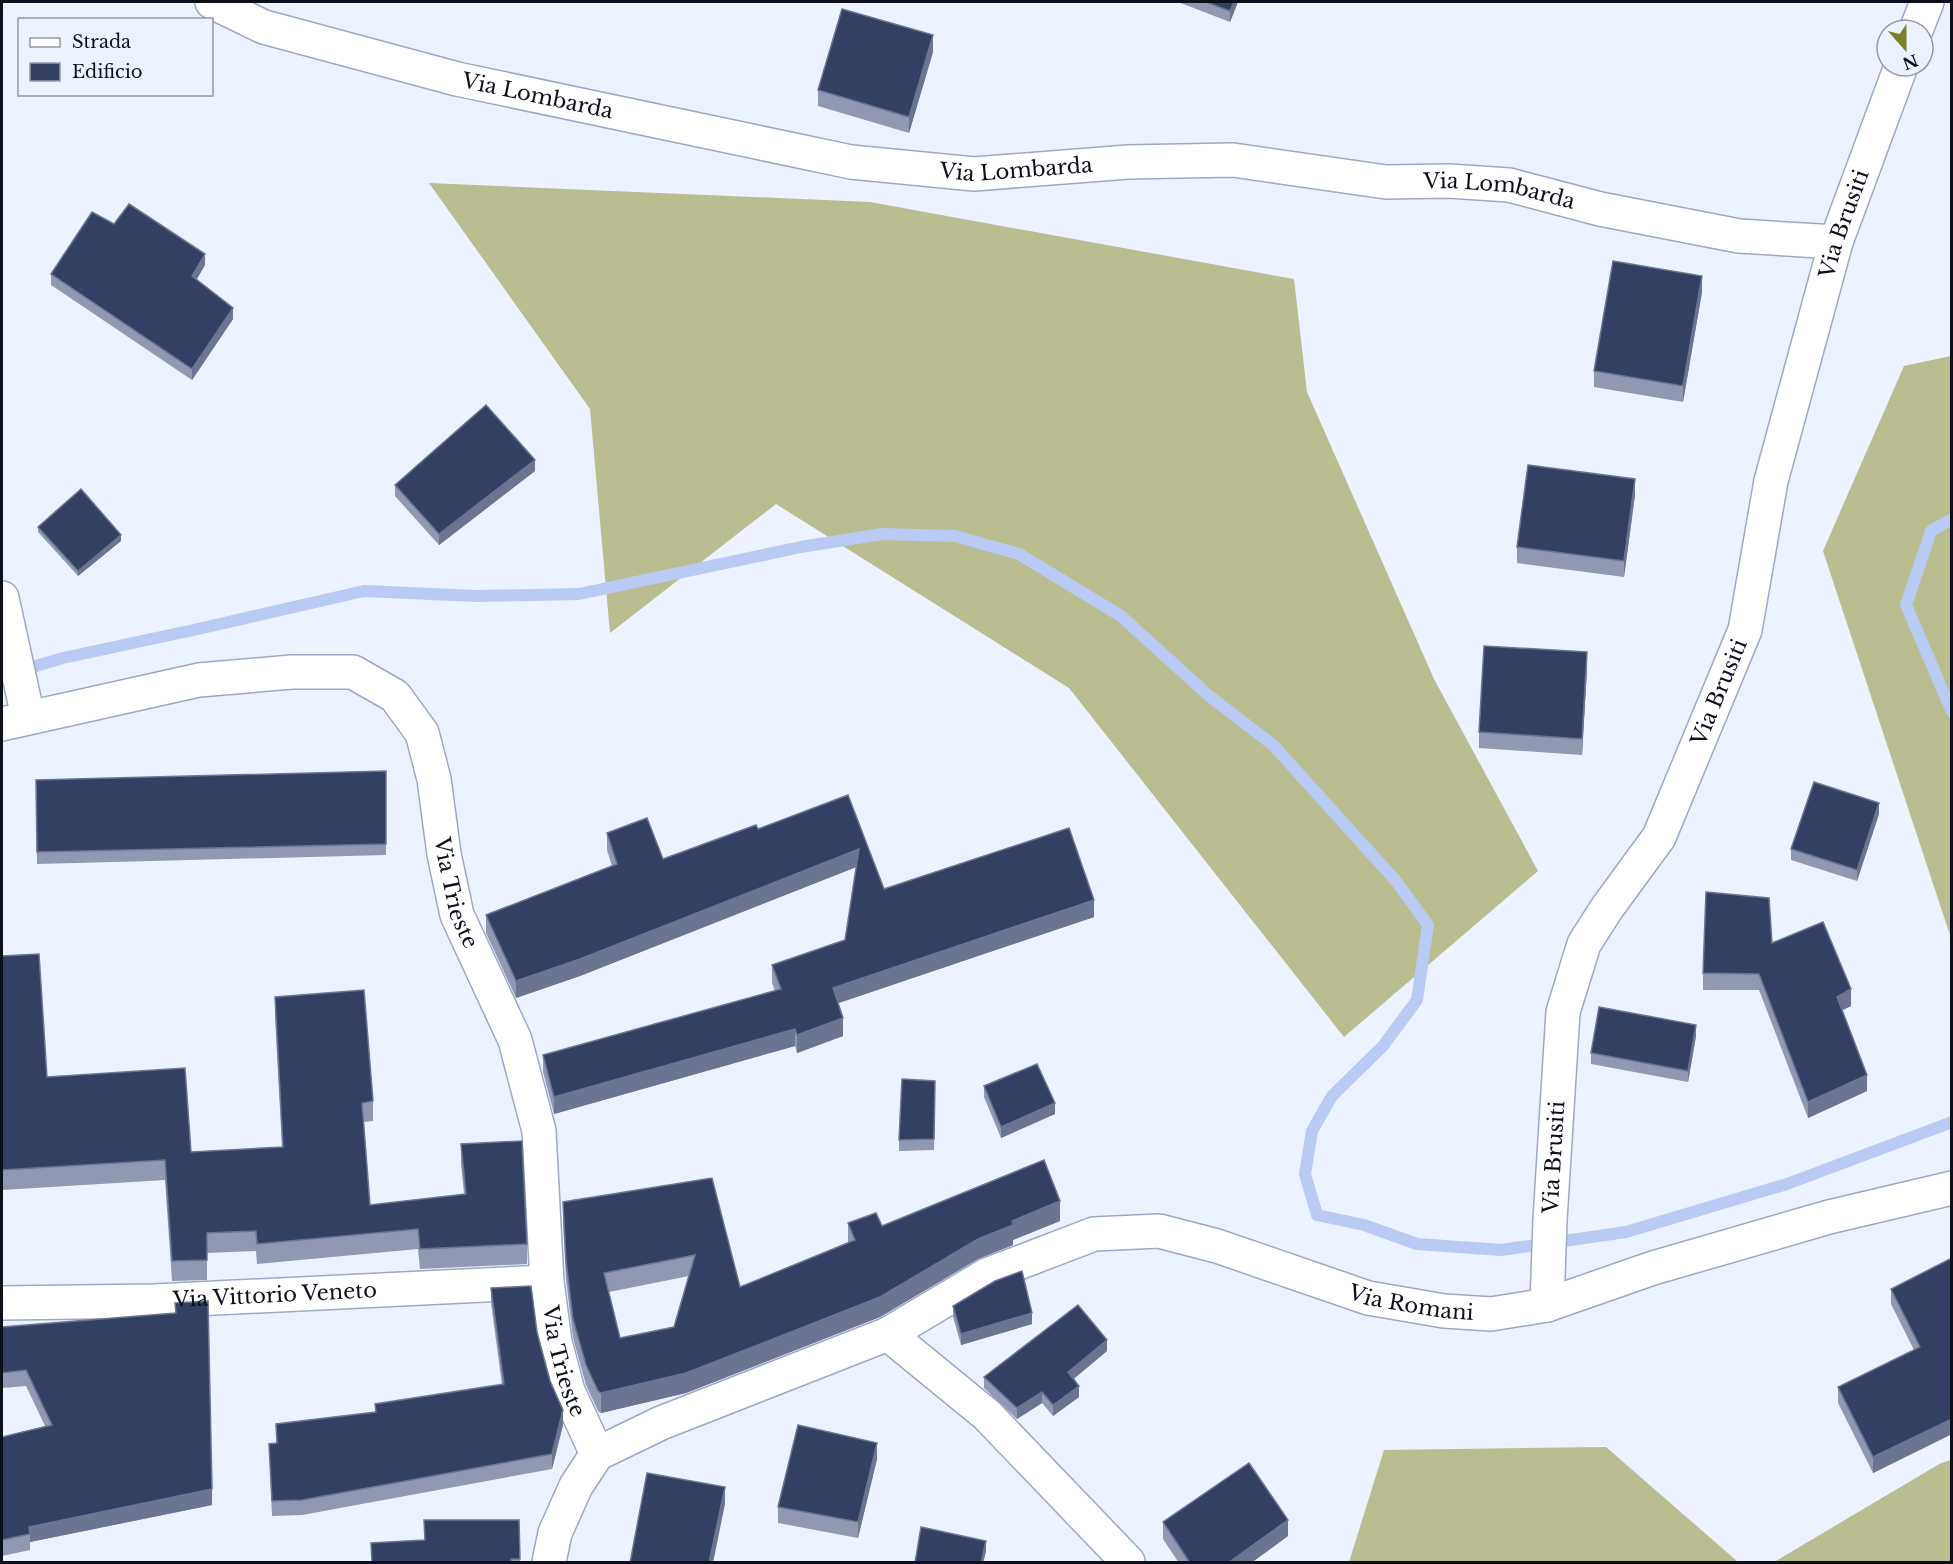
<svg xmlns="http://www.w3.org/2000/svg" width="1953" height="1564" viewBox="0 0 1953 1564" font-family="'Libre Baskerville',serif">
	<style>
		.forest { fill: #babd8f }
		.lines { fill: none; stroke-linecap: round; stroke-linejoin: round }
		.stream { stroke: #b9caf4; stroke-width: 12 }
		.street-casing { stroke: #9ca8c7; stroke-width: 36 }
		.secondary-casing { stroke: #9ca8c7; stroke-width: 36 }
		.street { stroke: #fff; stroke-width: 33 }
		.secondary { stroke: #fff; stroke-width: 33 }
		.wall { fill: #9099b1; fill-rule: evenodd }
		.shaded-wall { fill: #6b7592 }
		.building { fill: #344063; stroke: #6b7592; stroke-width: 1.5; fill-rule: evenodd }
		.labels { text-anchor: middle; stroke-width: 6; stroke-linejoin: round; paint-order: stroke }
		.street-label { font-size: 21px; fill: #0c101b; stroke: #ecf2ff }
	</style>
	<rect width="100%" height="100%" fill="#ecf2ff"/>
	<g class="forest">
		<path d="M429,183L870,202L1294,279L1307,392L1434,679L1538,871L1344,1037L1069,688L776,504L610,633L590,409Z"/>
		<path d="M1951,356H1952L1951,938L1823,551L1904,366Z"/>
		<path d="M1606,1447L1738,1562H1349L1384,1450Z"/>
		<path d="M1951,1460V1562H1774L1941,1463Z"/>
	</g>
	<g class="lines">
		<g class="stream">
			<path d="M1952,519L1931,531L1906,605L1952,712"/>
			<path d="M2,676L63,658L198,629L364,591L476,596L579,594L801,547L882,534L955,536L1019,554L1121,616L1208,695L1273,745L1396,881L1428,925L1417,1000L1383,1046L1332,1096L1312,1131L1305,1174L1317,1215L1364,1225L1417,1244L1501,1250L1626,1232L1787,1184L1952,1122"/>
		</g>
		<g class="street-casing">
			<g id="street">
				<path id="s1" d="M212,2L264,27L457,79L851,162L974,174L1128,162L1233,160L1386,182L1449,181L1509,185L1600,209L1739,236L1836,242"/>
				<path d="M1916,30L1927,2"/>
				<path d="M2,598L28,717"/>
				<path id="s2" d="M2,724L199,680L292,672H353L395,696L422,733L434,779L444,854L457,915L515,1040L539,1131L547,1282L555,1342L568,1391L597,1454"/>
				<path id="s3" d="M2,1303L154,1301L547,1282"/>
				<path id="s4" d="M1547,1305L1550,1220L1563,1012L1584,944L1607,908L1659,837L1745,630L1771,481L1836,242L1901,66"/>
				<path id="s5" d="M888,1334L987,1275L1094,1234L1159,1231L1217,1246L1368,1298L1444,1311L1491,1314L1547,1305L1653,1268L1829,1217L1952,1188"/>
			</g>
		</g>
		<g class="secondary-casing">
			<path id="secondary" d="M549,1562L555,1533L576,1486L597,1454L661,1423L888,1334L987,1415L1128,1562"/>
		</g>
		<use href="#street" class="street"/>
		<use href="#secondary" class="secondary"/>
	</g>
	<g class="wall">
		<path d="M1178,2H1238L1230,22Z"/>
		<path d="M933,52L909,133L818,106V90Z"/>
		<path d="M114,224L205,265L197,279L233,319L192,380L51,285V274Z"/>
		<path d="M1702,292L1683,402L1594,387V371Z"/>
		<path d="M535,471L439,545L395,496V485Z"/>
		<path d="M1635,495L1624,577L1517,563V547Z"/>
		<path d="M38,527L121,541L78,576L38,532Z"/>
		<path d="M1587,669L1582,755L1479,748V732Z"/>
		<path d="M386,771V855L37,864L36,780Z"/>
		<path d="M848,795L884,889L1094,917L838,1003L843,1036L797,1053L795,1046L554,1114L543,1072V1055L775,991L772,983V965L845,940L856,867L580,976L516,998L486,933V915L612,866L607,850V833L663,859L758,829Z"/>
		<path d="M1879,814L1857,881L1791,860V849Z"/>
		<path d="M1772,943L1851,1006L1842,1010L1867,1091L1808,1118L1759,990H1703V973Z"/>
		<path d="M2,956L47,1077L191,1152L282,1147L275,1016V997L373,1101V1121L364,1122L370,1205L464,1194L461,1164V1144L527,1244V1264L420,1269L418,1249L257,1264L256,1251L207,1253V1280L172,1281L165,1180L2,1190Z"/>
		<path d="M1696,1036L1688,1082L1591,1064V1053Z"/>
		<path d="M935,1081L934,1150L899,1151V1140Z"/>
		<path d="M984,1086L1055,1114L1001,1138L984,1097Z"/>
		<path d="M712,1178L740,1287L848,1243V1223L882,1226L1060,1221L1013,1240V1245L978,1259L880,1317L686,1393L601,1413L598,1411L586,1385L573,1338L566,1280L563,1222V1202ZM689,1276L674,1327L620,1338L609,1292Z"/>
		<path d="M1952,1258V1434L1873,1473L1838,1403V1387L1914,1350L1891,1304V1289Z"/>
		<path d="M491,1288L537,1332L563,1425L552,1469L302,1515L272,1516L269,1444L276,1443V1424L375,1412V1404L502,1385L491,1303Z"/>
		<path d="M175,1303L212,1505L30,1542V1550L2,1556V1437L45,1426L26,1386L2,1388V1327L175,1313Z"/>
		<path d="M953,1306L1032,1324L961,1345L953,1317Z"/>
		<path d="M1107,1351L1074,1379L1079,1397L1053,1416L1042,1403L1017,1419L984,1388V1377Z"/>
		<path d="M877,1459L858,1538L778,1523V1507Z"/>
		<path d="M424,1520H519L520,1563H371L424,1540Z"/>
		<path d="M1163,1522L1288,1536L1251,1563H1179L1163,1539Z"/>
	</g>
	<g class="shaded-wall">
		<path d="M1234,2H1238L1230,22V11Z"/>
		<path d="M933,35V52L909,133V117Z"/>
		<path d="M205,254V265L192,287V276Z"/>
		<path d="M1702,276V292L1683,402V386Z"/>
		<path d="M233,308V319L192,380V369Z"/>
		<path d="M535,460V471L439,545V534Z"/>
		<path d="M1635,479V495L1624,577V561Z"/>
		<path d="M121,535V541L78,576V571Z"/>
		<path d="M1587,652V669L1582,755V739Z"/>
		<path d="M1879,803V814L1857,881V870Z"/>
		<path d="M859,849V866L580,976L516,998V981Z"/>
		<path d="M1094,900V917L833,1005V988Z"/>
		<path d="M1851,989V1006L1837,1013V997Z"/>
		<path d="M843,1018V1036L797,1053V1035Z"/>
		<path d="M1696,1025V1036L1688,1082V1071Z"/>
		<path d="M795,1029V1046L554,1114V1097Z"/>
		<path d="M1867,1075V1091L1808,1118V1102Z"/>
		<path d="M1055,1103V1114L1001,1138V1127Z"/>
		<path d="M1060,1201V1221L1013,1240V1245L978,1259L880,1317L686,1393L601,1413V1393L978,1239L1012,1221Z"/>
		<path d="M1032,1313V1324L961,1345V1334Z"/>
		<path d="M1107,1340V1351L1068,1383V1372Z"/>
		<path d="M1079,1386V1397L1053,1416V1405Z"/>
		<path d="M1042,1392V1403L1017,1419V1408Z"/>
		<path d="M563,1410V1425L552,1469V1454Z"/>
		<path d="M1952,1419V1434L1873,1473V1457Z"/>
		<path d="M877,1443V1459L858,1538V1522Z"/>
		<path d="M725,1487V1504L713,1563H709Z"/>
		<path d="M212,1489V1505L30,1542V1534L29,1527Z"/>
		<path d="M1288,1520V1536L1251,1563H1228Z"/>
		<path d="M986,1541V1552L983,1563H981Z"/>
	</g>
	<g class="building">
		<path d="M1206,2H1234L1230,11Z"/>
		<path d="M842,9L933,35L909,117L818,90Z"/>
		<path d="M129,204L205,254L192,276L233,308L192,369L51,274L92,212L114,224Z"/>
		<path d="M1613,261L1702,276L1683,386L1594,371Z"/>
		<path d="M486,405L535,460L439,534L395,485Z"/>
		<path d="M1528,465L1635,479L1624,561L1517,547Z"/>
		<path d="M81,489L121,535L78,571L38,527Z"/>
		<path d="M1484,646L1587,652L1582,739L1479,732Z"/>
		<path d="M386,771V844L37,852L36,780Z"/>
		<path d="M1814,782L1879,803L1857,870L1791,849Z"/>
		<path d="M848,795L884,889L1069,828L1094,900L833,988L843,1018L797,1035L795,1029L554,1097L543,1055L781,989L772,965L845,940L859,849L580,959L516,981L486,915L617,864L607,833L647,818L663,859L756,825L758,829Z"/>
		<path d="M1706,892L1769,898L1772,943L1823,922L1851,989L1837,997L1867,1075L1808,1102L1759,974L1703,973Z"/>
		<path d="M39,954L47,1077L185,1068L191,1152L283,1147L275,997L364,990L373,1101L362,1103L370,1205L466,1194L461,1144L522,1141L527,1244L420,1249L418,1229L257,1244L256,1231L207,1233V1260L172,1261L165,1160L2,1170V956Z"/>
		<path d="M1599,1007L1696,1025L1688,1071L1591,1053Z"/>
		<path d="M1037,1064L1055,1103L1001,1127L984,1086Z"/>
		<path d="M902,1079L935,1081L934,1139L899,1140Z"/>
		<path d="M1044,1160L1060,1201L1012,1221L1013,1225L978,1239L880,1297L686,1373L601,1393L598,1391L586,1365L573,1319L566,1260L563,1202L712,1178L740,1287L855,1240L848,1223L876,1213L882,1226ZM695,1255L674,1327L620,1338L604,1273Z"/>
		<path d="M1952,1258V1419L1873,1457L1838,1387L1920,1347L1891,1289Z"/>
		<path d="M1022,1271L1032,1313L961,1334L953,1306L995,1281Z"/>
		<path d="M531,1286L537,1332L550,1381L563,1410L552,1454L302,1500L272,1501L269,1444L277,1443L276,1424L376,1412L375,1404L504,1384L491,1288Z"/>
		<path d="M208,1301L212,1489L29,1527L30,1534L2,1540V1437L52,1425L26,1370L2,1373V1327L176,1313L175,1303Z"/>
		<path d="M1078,1305L1107,1340L1068,1372L1079,1386L1053,1405L1042,1392L1017,1408L984,1377Z"/>
		<path d="M798,1425L877,1443L858,1522L778,1507Z"/>
		<path d="M1249,1463L1288,1520L1228,1563H1190L1163,1522Z"/>
		<path d="M647,1473L725,1487L709,1563H630Z"/>
		<path d="M424,1520H519L520,1559H511V1563H372L371,1543L425,1540Z"/>
		<path d="M921,1527L986,1541L981,1563H915Z"/>
	</g>
	<g class="labels">
		<g class="street-label">
			<text dy="7" stroke="none"><textPath href="#s1" startOffset="340">Via Lombarda</textPath></text>
			<text dy="7" stroke="none"><textPath href="#s1" startOffset="826">Via Lombarda</textPath></text>
			<text dy="7" stroke="none"><textPath href="#s1" startOffset="1312">Via Lombarda</textPath></text>
			<text dy="7" stroke="none"><textPath href="#s4" startOffset="1138">Via Brusiti</textPath></text>
			<text dy="7" stroke="none"><textPath href="#s4" startOffset="652">Via Brusiti</textPath></text>
			<text dy="7" stroke="none"><textPath href="#s2" startOffset="614">Via Trieste</textPath></text>
			<text dy="7" stroke="none"><textPath href="#s4" startOffset="148">Via Brusiti</textPath></text>
			<text dy="7" stroke="none"><textPath href="#s3" startOffset="273">Via Vittorio Veneto</textPath></text>
			<text dy="7" stroke="none"><textPath href="#s5" startOffset="558">Via Romani</textPath></text>
			<text dy="7" stroke="none"><textPath href="#s2" startOffset="1100">Via Trieste</textPath></text>
		</g>
	</g>
	<rect width="1953" height="1564" fill="none" stroke="#0c101b" stroke-width="6"/>
	<rect x="18" y="18" width="195" height="78" fill="#ecf2ff" stroke="#9298a4" stroke-width="1.5"/>
	<rect x="30" y="38" width="30" height="9" fill="#ffffff" stroke="#9298a4" stroke-width="1.5"/>
	<text x="72" y="48" font-size="18" fill="#0c101b">Strada</text>
	<rect x="30" y="63" width="30" height="18" fill="#344063" stroke="#9298a4" stroke-width="1.5"/>
	<text x="72" y="78" font-size="18" fill="#0c101b">Edificio</text>
	<g transform="translate(1905 48) rotate(159)"><circle r="28" fill="#ecf2ff" stroke="#9298a4" stroke-width="1.5"/>
	<path d="M0-4.5L10 22L0 15L-10 22Z" fill="#7c7f28"/>
	<text y="-9" font-size="16" font-weight="bold" text-anchor="middle" fill="#0c101b">N</text>
	</g>
</svg>
